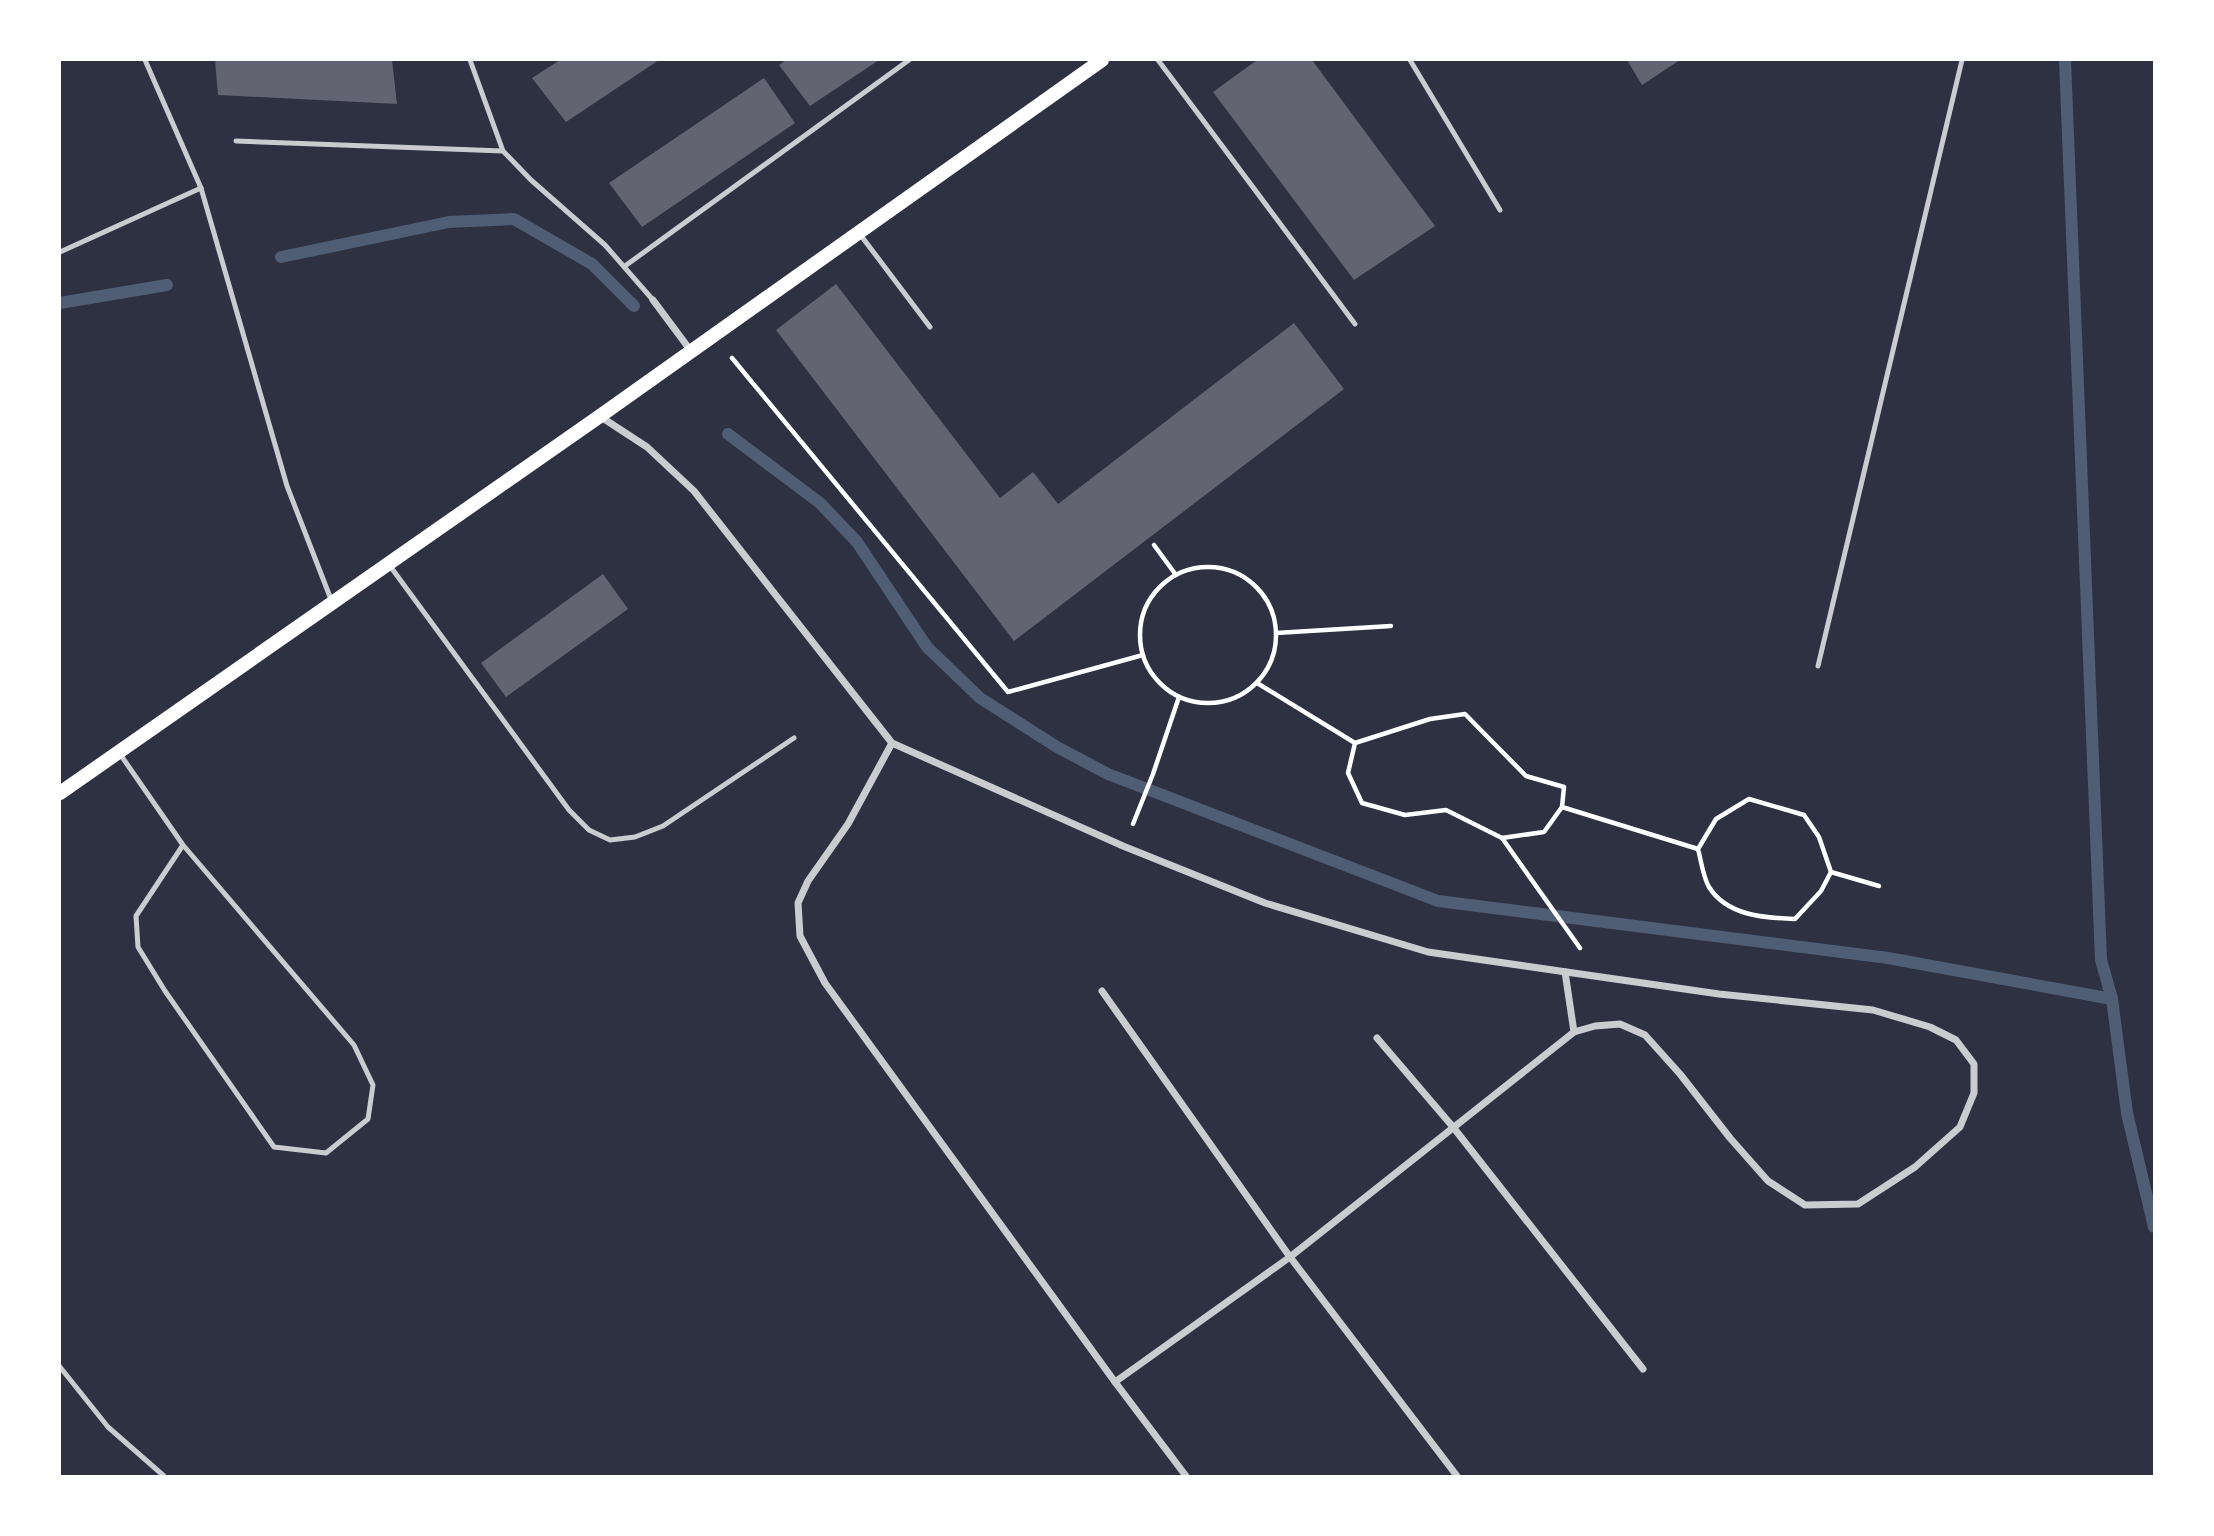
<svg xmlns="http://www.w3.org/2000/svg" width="2214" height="1536" viewBox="0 0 2214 1536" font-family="Raleway,sans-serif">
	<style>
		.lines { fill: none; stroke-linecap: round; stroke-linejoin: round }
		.stream { stroke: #4f5d75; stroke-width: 12 }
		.building { fill: #626471 }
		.path { stroke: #fff; stroke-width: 4.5 }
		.service { stroke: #caccd0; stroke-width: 5 }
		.minor { stroke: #caccd0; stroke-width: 7 }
		.secondary { stroke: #fff; stroke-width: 14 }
	</style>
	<rect width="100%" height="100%" fill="#2d3142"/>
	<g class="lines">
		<g class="stream">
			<path d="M2065,60L2101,960L2112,999L2127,1113L2154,1227"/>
			<path d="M281,257L449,222L514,219L592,264L634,306"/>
			<path d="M60,303L167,285"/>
			<path d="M728,434L820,503L857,542L927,647L980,698L1057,747L1108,774L1438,901L1888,958L2112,999"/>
		</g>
	</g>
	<g class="building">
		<path d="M215,60H392L397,104L218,95Z"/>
		<path d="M560,60H659L566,122L532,78Z"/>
		<path d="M786,60H879L810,106L779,65Z"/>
		<path d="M1257,60H1312L1435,226L1354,280L1213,92Z"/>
		<path d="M1627,60H1680L1642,85Z"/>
		<path d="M764,78L795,123L642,227L609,183Z"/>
		<path d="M836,284L1000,498L1033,472L1058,504L1294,323L1344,389L1014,641L776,330Z"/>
		<path d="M603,574L628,609L506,697L481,663Z"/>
	</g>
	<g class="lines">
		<g class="path">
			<path d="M732,358L1008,692L1143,655"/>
			<path d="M1154,545L1176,575"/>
			<circle cx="1208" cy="635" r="68"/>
			<path d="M1276,633L1391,626"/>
			<path d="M1257,683L1355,743L1430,719L1465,714L1526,776L1564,787L1562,807L1544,832L1502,838L1446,810L1405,815L1362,803L1348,773L1355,743"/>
			<path d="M1562,807L1698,849C1701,860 1703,877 1709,887C1727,916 1765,918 1795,919L1821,891L1831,872L1819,837L1804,815L1749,799L1716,819L1698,849"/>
			<path d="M1133,824L1153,774L1179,697"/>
			<path d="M1502,838L1580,948"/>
			<path d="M1831,872L1879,886"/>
		</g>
		<g class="service">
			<path d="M145,60L201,188L287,486L332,602"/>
			<path d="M470,60L503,151L531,180L605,245L653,300"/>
			<path d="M1158,60L1355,324"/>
			<path d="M1410,60L1500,210"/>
			<path d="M236,141L503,151"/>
			<path d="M859,233L930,327"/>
			<path d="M60,252L201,188"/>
			<path d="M625,266L909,60"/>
			<path d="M390,566L569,810L589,830L610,840L635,837L663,826L794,738"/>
			<path d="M1818,666L1962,60"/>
			<path d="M120,754L183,845L354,1045L373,1085L368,1119L326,1153L274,1147L165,991L138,947L136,916L183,845"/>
			<path d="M60,1367L108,1427L164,1476"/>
		</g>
		<g class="minor">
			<path d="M653,300L691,351"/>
			<path d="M601,417L647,447L694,491L892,743L1123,846L1265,903L1428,952L1719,994L1873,1010L1930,1027L1956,1040L1974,1064V1093L1960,1127L1915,1167L1858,1204L1805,1205L1768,1181L1730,1138L1680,1074L1645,1035L1620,1024L1595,1026L1574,1032L1290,1257L1115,1382"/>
			<path d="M892,743L848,824L808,881L798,903L800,936L825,983L1115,1382L1186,1476"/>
			<path d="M1565,972L1574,1032"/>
			<path d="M1102,991L1290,1257L1457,1476"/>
			<path d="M1377,1038L1453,1127L1643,1369"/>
		</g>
		<path class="secondary" d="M60,793L600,416L1102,60"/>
	</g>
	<rect width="2214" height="1536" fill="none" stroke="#ffffff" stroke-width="122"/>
</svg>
